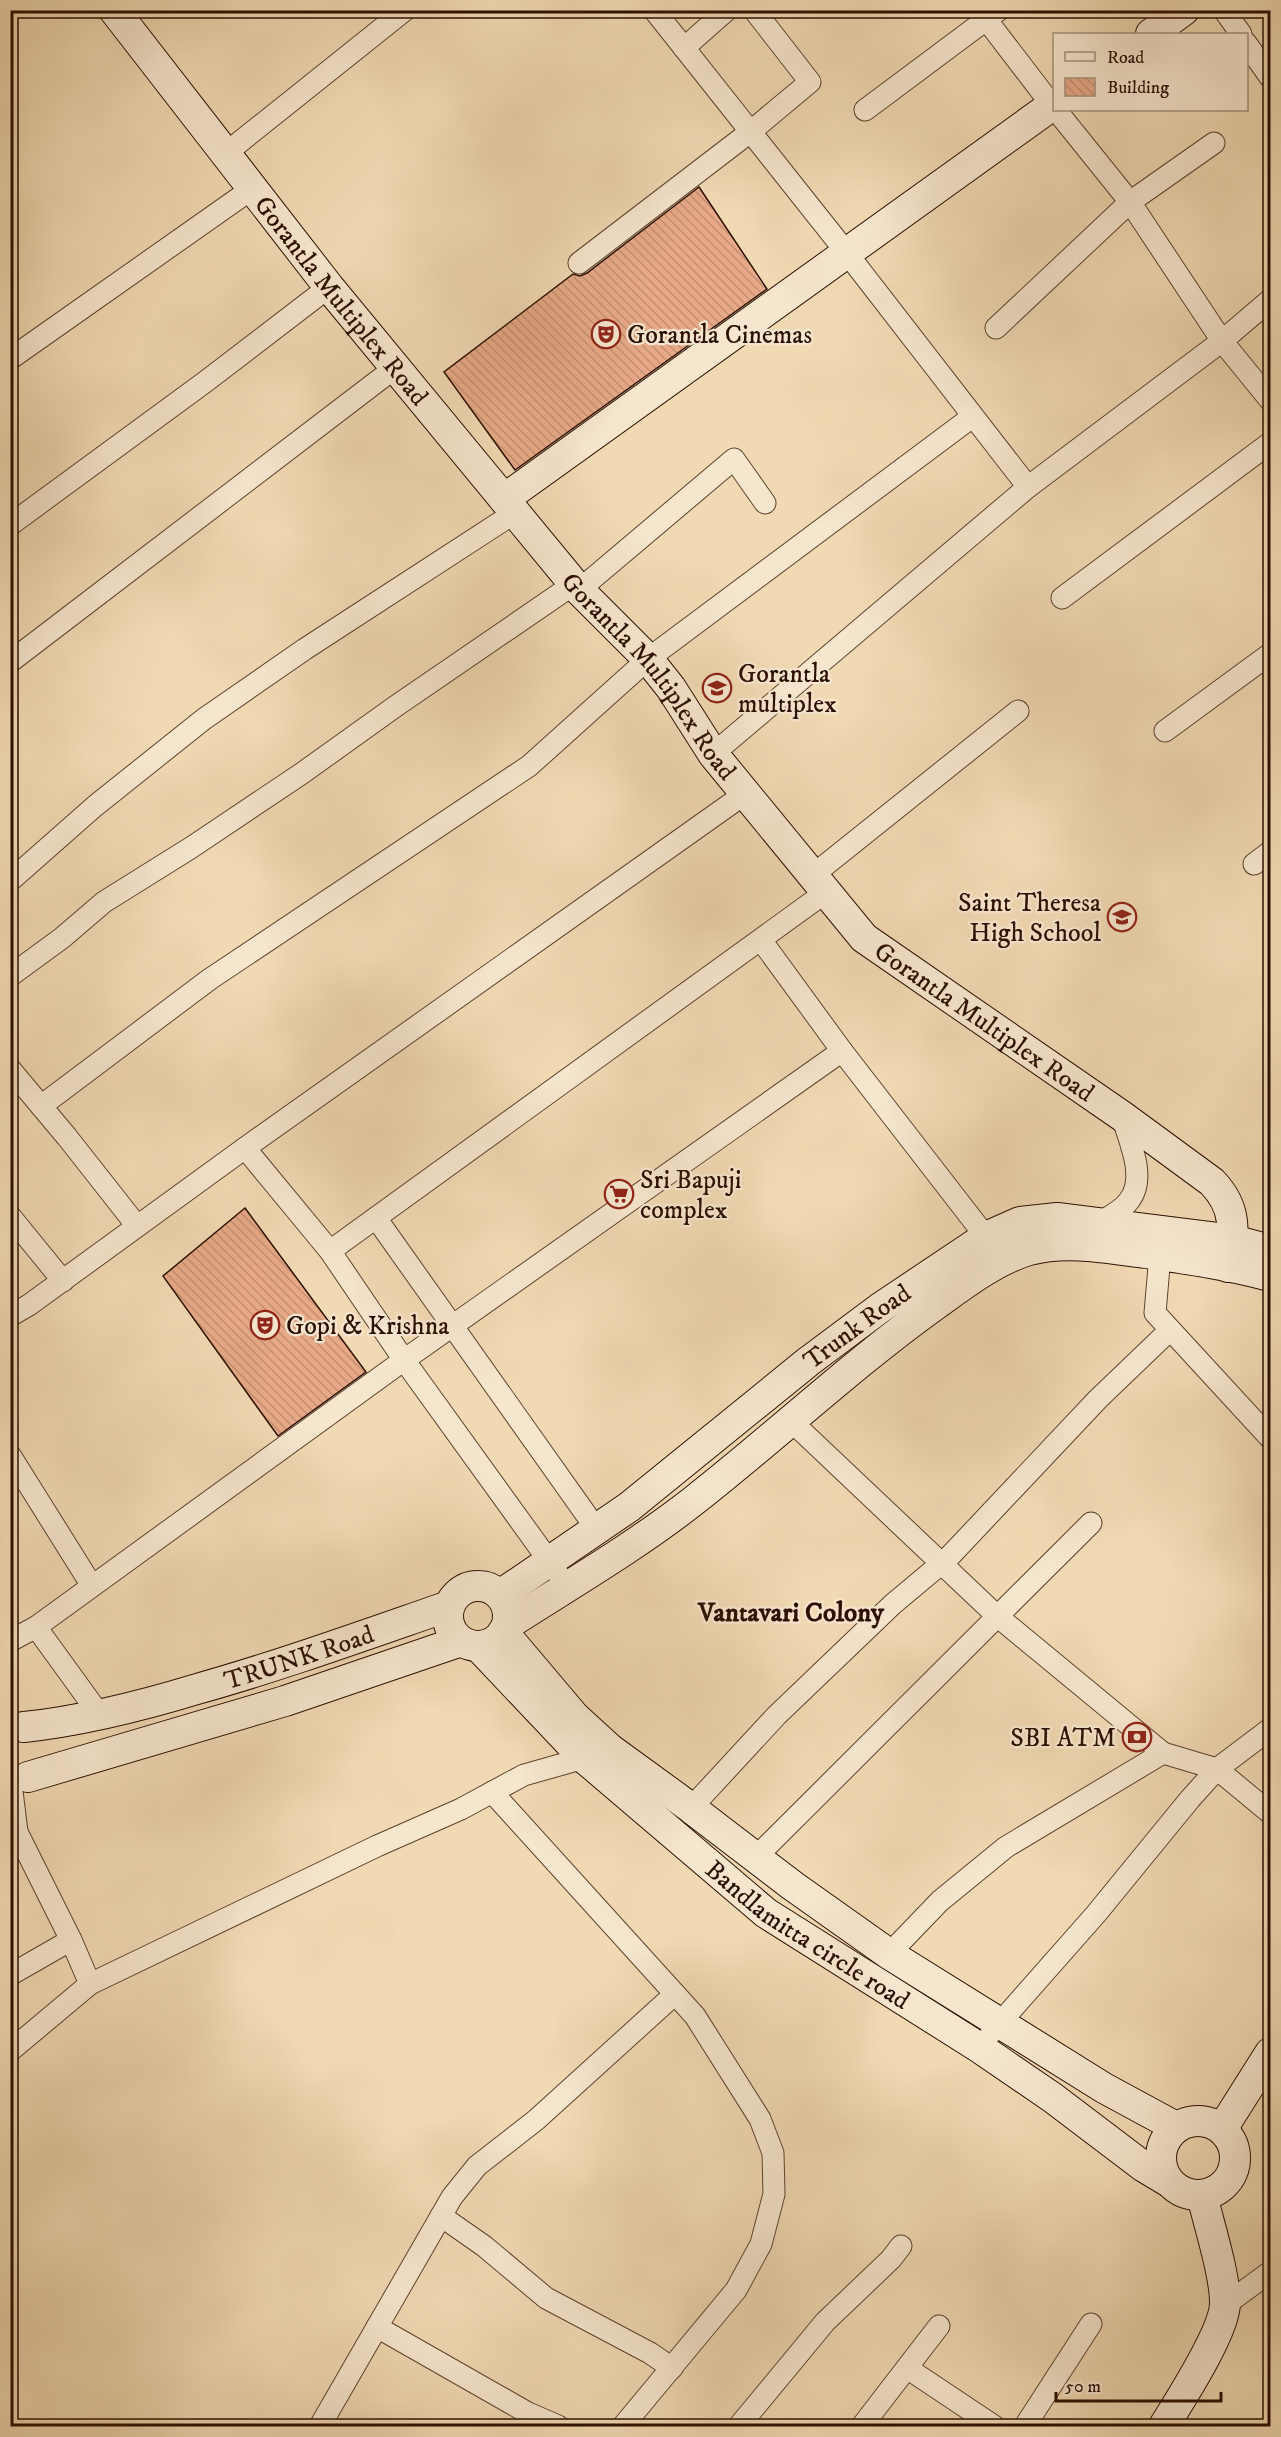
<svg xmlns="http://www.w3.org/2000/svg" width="1281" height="2437" viewBox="0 0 1281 2437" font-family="'IM FELL DW Pica',serif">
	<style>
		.building { fill: url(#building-back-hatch); stroke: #2b0f01; stroke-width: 1.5 }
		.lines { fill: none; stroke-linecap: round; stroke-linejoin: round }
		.street-casing { stroke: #5c422e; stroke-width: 23 }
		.secondary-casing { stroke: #2b0f01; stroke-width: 32 }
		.street { stroke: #f6e6ce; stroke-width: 21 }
		.secondary { stroke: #f6e6ce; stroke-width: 30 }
		.labels { text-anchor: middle; stroke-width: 4.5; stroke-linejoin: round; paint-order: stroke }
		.street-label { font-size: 26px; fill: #2b0f01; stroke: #f6e6ce }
		.poi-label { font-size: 26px; fill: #2b0f01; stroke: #f6e6ce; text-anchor: start }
		.neighbourhood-label { font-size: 27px; font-weight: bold; fill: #2b0f01; stroke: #f6e6ce }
	</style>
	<defs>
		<pattern id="building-back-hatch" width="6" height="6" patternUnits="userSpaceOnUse" patternTransform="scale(1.5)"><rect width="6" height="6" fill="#e7a987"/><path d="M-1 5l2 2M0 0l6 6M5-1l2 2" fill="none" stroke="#c69073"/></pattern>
	</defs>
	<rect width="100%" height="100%" fill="#f1d9b3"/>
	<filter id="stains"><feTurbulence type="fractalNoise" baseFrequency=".00333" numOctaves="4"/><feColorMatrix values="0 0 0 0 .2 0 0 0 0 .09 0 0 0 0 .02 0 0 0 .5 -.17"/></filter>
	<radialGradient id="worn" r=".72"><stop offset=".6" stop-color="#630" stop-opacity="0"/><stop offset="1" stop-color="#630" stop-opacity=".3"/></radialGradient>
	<g class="building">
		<path d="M699,187L767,289L515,470L444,372L573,274L580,276L587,273Z"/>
		<path d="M245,1208L366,1372L278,1436L163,1276Z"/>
	</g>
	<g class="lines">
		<g class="street-casing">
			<g id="street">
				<path d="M654,10L846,252L1028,487"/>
				<path d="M979,10L1054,108"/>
				<path d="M1224,10L1241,34"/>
				<path d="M1246,43L1270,77"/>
				<path d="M684,48L727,10"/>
				<path d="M865,110L999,10"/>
				<path d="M1056,110L1130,202L1222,341L1270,400"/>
				<path d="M226,153L405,10"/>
				<path d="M579,263L750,132L810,82L754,10"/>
				<path d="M996,328L1130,202L1214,143"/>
				<path d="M10,359L253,188"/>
				<path d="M10,525L205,382L329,287"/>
				<path d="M579,590L734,459L765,503"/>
				<path d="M1062,598L1270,443"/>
				<path d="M10,662L396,367"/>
				<path d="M1165,731L1270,654"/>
				<path d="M713,754L1028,487L1222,341L1270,300"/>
				<path d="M1254,864L1270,852"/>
				<path d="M813,875L1018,711"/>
				<path d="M10,881L95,806L204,719L305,649L516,512"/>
				<path d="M761,940L842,1051L986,1237"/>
				<path d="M10,976L62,938L104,902L192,847L301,774L396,706L574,584"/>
				<path d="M10,1069L67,1137L137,1226"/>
				<path d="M41,1106L210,979L529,766L648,659L972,417"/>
				<path d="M245,1148L330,1251L404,1360L557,1572"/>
				<path d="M10,1216L63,1281"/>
				<path d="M376,1218L590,1520"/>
				<path d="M1101,1222C1110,1216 1121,1211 1128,1202C1148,1179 1129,1141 1122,1116"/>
				<path d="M330,1251L826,892"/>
				<path d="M1160,1255L1155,1313L1270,1438"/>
				<path d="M10,1316L29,1305L245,1148L746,793"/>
				<path d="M790,1420L997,1616L1163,1753"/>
				<path d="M10,1455L92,1586"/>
				<path d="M36,1627L99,1714"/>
				<path d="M10,1641L36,1627L404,1360L842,1051"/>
				<path d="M11,1783L17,1832L71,1940"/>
				<path d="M492,1792L695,2016L760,2119L773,2153L774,2194L761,2244L736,2290L623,2426"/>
				<path d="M691,1808L776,1716L893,1604L948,1558L1098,1399L1170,1330"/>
				<path d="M756,1857L1091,1523"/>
				<path d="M889,1954L940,1901L1006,1847L1163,1753L1217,1769L1270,1813"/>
				<path d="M10,1975L71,1940L90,1984"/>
				<path d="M991,2033L1096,1914L1190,1799L1217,1769L1270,1729"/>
				<path d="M10,2051L90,1984L377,1846L461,1809L524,1775L584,1758L592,1751"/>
				<path d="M441,2216L484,2246L546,2298L650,2353L672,2368"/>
				<path d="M1225,2305L1270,2272"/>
				<path d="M377,2327L528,2413L558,2426"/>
				<path d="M907,2368L994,2426"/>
				<path d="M320,2426L452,2197L477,2166L536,2120L675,1994"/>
				<path d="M739,2426L825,2322L891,2259L901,2246"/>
				<path d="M862,2426L939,2326"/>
				<path d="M1025,2426L1091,2324"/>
			</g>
		</g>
		<g class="secondary-casing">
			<g id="secondary">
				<path id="s1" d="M114,10L329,287L579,590L648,659L671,688L713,754L864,938L1122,1116L1212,1182C1238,1209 1234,1232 1228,1267"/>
				<path d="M1151,34L1184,10"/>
				<path d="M504,499L1054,104"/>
				<circle cx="478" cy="1616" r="30"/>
				<path id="s2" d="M500,1595L629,1507L809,1361L880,1308L986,1237L1020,1222L1057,1218L1233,1240L1270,1250"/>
				<path d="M507,1625C569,1585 633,1548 692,1502C774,1438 850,1366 935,1305C963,1285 995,1260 1029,1250C1067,1240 1107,1248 1146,1253C1187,1259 1230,1265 1270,1276"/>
				<path d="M503,1632L574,1716L610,1749L691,1808L793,1886L889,1954L1104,2088L1176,2127"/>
				<path id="s3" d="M478,1646L584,1758L766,1913L980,2048L1053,2098L1144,2167L1169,2182"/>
				<path id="s4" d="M24,1727C82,1721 141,1706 197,1689C282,1665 365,1635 449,1606"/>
				<path d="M28,1777L285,1701L461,1641"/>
				<circle cx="1198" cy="2158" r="37"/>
				<path d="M1222,2129L1270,2053"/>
				<path d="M1164,2426C1180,2400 1225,2331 1225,2303C1225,2274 1209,2225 1202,2195"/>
			</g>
		</g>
		<use href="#street" class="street"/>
		<use href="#secondary" class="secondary"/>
	</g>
	<defs>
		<g id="theatre-ring" transform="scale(1.5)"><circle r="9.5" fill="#f6e6ce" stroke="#8f2418" stroke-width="1.5"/><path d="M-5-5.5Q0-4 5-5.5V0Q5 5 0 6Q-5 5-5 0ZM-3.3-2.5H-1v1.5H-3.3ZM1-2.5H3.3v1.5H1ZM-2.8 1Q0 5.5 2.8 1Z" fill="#8f2418"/></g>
		<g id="school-ring" transform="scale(1.5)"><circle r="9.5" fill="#f6e6ce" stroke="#8f2418" stroke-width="1.5"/><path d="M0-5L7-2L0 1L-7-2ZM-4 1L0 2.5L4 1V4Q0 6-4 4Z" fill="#8f2418"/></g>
		<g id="supermarket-ring" transform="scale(1.5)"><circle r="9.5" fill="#f6e6ce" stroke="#8f2418" stroke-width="1.5"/><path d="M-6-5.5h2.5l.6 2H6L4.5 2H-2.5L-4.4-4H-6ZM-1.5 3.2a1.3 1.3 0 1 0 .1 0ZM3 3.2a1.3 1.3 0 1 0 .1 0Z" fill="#8f2418"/></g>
		<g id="bank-ring" transform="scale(1.5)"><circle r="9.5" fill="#f6e6ce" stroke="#8f2418" stroke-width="1.5"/><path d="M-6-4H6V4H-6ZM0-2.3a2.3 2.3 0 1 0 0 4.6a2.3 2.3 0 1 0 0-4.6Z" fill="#8f2418"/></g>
	</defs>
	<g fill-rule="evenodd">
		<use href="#theatre-ring" x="606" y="334"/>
		<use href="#school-ring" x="717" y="688"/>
		<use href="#school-ring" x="1122" y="917"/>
		<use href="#supermarket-ring" x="619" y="1194"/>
		<use href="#theatre-ring" x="265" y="1325"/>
		<use href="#bank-ring" x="1137" y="1737"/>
	</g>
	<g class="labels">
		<g class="street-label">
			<text dy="9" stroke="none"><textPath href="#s1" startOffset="369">Gorantla Multiplex Road</textPath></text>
			<text dy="9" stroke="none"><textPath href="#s1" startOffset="855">Gorantla Multiplex Road</textPath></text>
			<text dy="9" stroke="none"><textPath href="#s1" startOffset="1341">Gorantla Multiplex Road</textPath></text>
			<text dy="9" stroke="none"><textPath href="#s2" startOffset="447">Trunk Road</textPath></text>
			<text dy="9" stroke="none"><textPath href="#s4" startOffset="284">TRUNK Road</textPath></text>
			<text dy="9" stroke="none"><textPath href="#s3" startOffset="440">Bandlamitta circle road</textPath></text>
		</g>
		<g class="poi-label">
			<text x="627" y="343">Gorantla Cinemas</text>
			<text x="738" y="682">Gorantla<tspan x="738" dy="30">multiplex</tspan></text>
			<text x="1101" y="911" text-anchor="end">Saint Theresa<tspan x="1101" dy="30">High School</tspan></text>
			<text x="640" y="1188">Sri Bapuji<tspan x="640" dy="30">complex</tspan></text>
			<text x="286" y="1334">Gopi &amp; Krishna</text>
			<text x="1116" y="1746" text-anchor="end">SBI ATM</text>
		</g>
		<g class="neighbourhood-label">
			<text x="791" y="1621">Vantavari Colony</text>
		</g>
	</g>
	<rect width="1281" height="2437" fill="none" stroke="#f1d9b3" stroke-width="36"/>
	<rect x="12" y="12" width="1257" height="2413" fill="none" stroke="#2b0f01" stroke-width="3"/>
	<rect x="18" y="18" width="1245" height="2401" fill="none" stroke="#2b0f01" stroke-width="1.5"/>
	<rect x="1053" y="33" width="195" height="78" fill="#f6e6ce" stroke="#a5907c" stroke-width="1.5"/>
	<rect x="1065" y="52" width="30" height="9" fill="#f6e6ce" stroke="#a5907c" stroke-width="1.5"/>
	<text x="1107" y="63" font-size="18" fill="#2b0f01">Road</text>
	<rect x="1065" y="78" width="30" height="18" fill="url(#building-back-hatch)" stroke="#a5907c" stroke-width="1.5"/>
	<text x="1107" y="93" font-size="18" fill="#2b0f01">Building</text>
	<path d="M1056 2392v9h165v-9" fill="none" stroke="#2b0f01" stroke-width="3"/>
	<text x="1065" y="2392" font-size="18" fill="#2b0f01" stroke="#f6e6ce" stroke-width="4.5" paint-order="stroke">50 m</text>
	<rect width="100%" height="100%" filter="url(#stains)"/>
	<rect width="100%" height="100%" fill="url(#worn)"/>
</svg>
